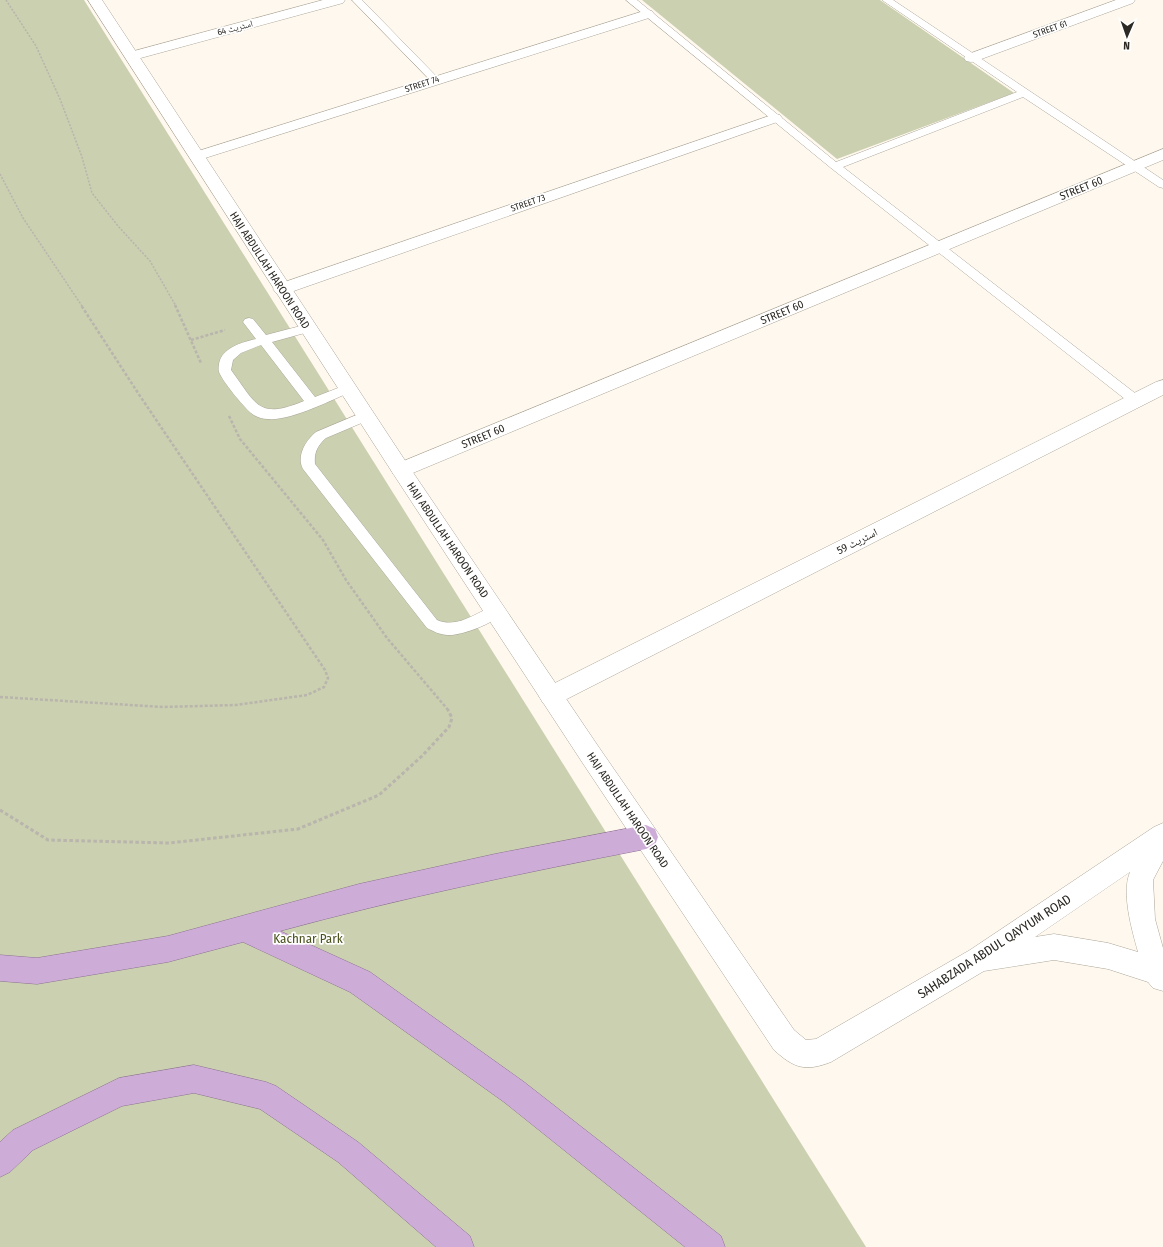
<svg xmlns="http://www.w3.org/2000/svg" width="1163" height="1247" viewBox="0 0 1163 1247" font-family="'Fira Sans Condensed','Noto Naskh Arabic',sans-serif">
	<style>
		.green { fill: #cad0b0 }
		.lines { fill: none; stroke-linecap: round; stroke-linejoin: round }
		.service-casing { stroke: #aca598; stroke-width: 1 }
		.minor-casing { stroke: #aca598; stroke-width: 1 }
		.tertiary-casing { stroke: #aca598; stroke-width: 1 }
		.trunk-casing { stroke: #8d7193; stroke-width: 1 }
		.path-far2 { stroke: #b9b4ac; stroke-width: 1.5; stroke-dasharray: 2 1.5; stroke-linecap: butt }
		.path-far1 { stroke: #b9b4ac; stroke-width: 2.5; stroke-dasharray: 3 2; stroke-linecap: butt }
		.path { stroke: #b9b4ac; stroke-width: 3; stroke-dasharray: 3.5 2.5; stroke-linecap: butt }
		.service { fill: #fff; fill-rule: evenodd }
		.minor { fill: #fff; fill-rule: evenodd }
		.tertiary { fill: #fff; fill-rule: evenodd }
		.trunk { fill: #ceacd8; fill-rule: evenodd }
		.labels { text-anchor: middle; stroke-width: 3.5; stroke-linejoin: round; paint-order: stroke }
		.far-street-label { font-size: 9px; fill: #2c2924; stroke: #fff }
		.street-label { font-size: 11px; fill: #2c2924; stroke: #fff }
		.near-park-label { font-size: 13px; fill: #49501a; stroke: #fff }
		.near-street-label { font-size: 13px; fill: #2c2924; stroke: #fff }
	</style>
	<rect width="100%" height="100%" fill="#fef8ee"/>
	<g class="green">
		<path d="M0,0H84L866,1247H0Z"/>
		<path d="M642,0H880L1014,93L837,159Z"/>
	</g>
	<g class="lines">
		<g class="service-casing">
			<g id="service">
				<path d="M352,0H362L438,78L440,80L438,82H432Z"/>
				<path d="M626,0H637L836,162L1017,92L882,0H893L1163,180V188L1159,187L1023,97L843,167L1140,397L1141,400L1140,403L1135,405L1130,403L831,168Z"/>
				<path d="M249,318L253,319L266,335L308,324L312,325L314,328L312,331L272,342L315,397L348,384L353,385L354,388L353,391C331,400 291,421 268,419C262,419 256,417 251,413C243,406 223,382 219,372C218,369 219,363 220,360C225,347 243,342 256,339L243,322L245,319ZM261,345L304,401C258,420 257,405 231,370L233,360L241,353Z"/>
				<path d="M366,411L371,413L373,416L371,419L326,438C317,446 314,453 315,464L437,620C458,629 476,612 495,606L500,608L502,612C497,623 460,636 448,635C440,635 433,631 427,628L303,469C296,456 306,440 316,432Z"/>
			</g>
		</g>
		<g class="minor-casing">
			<g id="minor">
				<path d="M323,0H345L343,3L137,59L132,60L127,59L125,56L127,53Z"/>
				<path d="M1116,0H1135L1133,3L976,61L971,62L966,61L964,58L966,55Z"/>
				<path d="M647,10L652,11L654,14L652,17L202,159L197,161L192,159L189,156L192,153Z"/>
				<path d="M775,114L780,115L782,118L780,121L288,293L282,295L276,293L273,289L276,285Z"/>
				<path d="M1163,149V160L408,475L401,477L394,475L391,470L394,465Z"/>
				<path d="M1163,380V395L559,703L551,706L543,703L539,696L543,689L1156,382Z"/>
			</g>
		</g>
		<g class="tertiary-casing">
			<path id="tertiary" d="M88,0H102L408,465L598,746L794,1030L806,1040L816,1039L970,950L1154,827L1163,823V861L1153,880L1155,919L1163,948V991L1153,988L1148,982L1108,969L1054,960L984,971L831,1062C805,1072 794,1068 774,1050L582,762L394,475ZM1130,872C1121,893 1132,930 1138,952L1108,943L1054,934L1035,937Z"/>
		</g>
		<g class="trunk-casing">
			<g id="trunk">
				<path d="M646,825L655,829L658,837L655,845L646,849C522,873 401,898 280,931L370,972L524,1082L721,1236L725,1247H685L504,1102L350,992L243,942L168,962L37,984L0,981V955L37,958L168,936L359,884L495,854Z"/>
				<path d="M194,1065L266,1082L276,1086L358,1142L470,1236L474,1247H436L338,1162L260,1109L194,1093L122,1106L33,1150L10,1172L0,1177V1142L13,1130L119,1078Z"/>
			</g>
		</g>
		<g class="path-far2">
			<path d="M6,0L36,46L60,99L82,157L92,193L118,226L150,261L176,306"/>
			<path d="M0,174L23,218L82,306"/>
		</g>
		<g class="path-far1">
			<path d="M175,305L201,363"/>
			<path d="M191,340L225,330"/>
			<path d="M229,416L240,439L323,540L346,580L387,638L449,711"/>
			<path d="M0,697L163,707L236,705L307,695L324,687L328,678L325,670L138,393L81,305"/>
		</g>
		<path class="path" d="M0,810L48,840L169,843L298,829L379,795L422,756L449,727L452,718L448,710"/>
		<use href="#service" class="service"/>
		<use href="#minor" class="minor"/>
		<use href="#tertiary" class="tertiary"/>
		<use href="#trunk" class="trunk"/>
	</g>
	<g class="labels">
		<g class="far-street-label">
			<text transform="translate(235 28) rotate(-15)" y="3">اسٹریٹ 64</text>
			<text transform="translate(1050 29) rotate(-20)" y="3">STREET 61</text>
			<text transform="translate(422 84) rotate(-18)" y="3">STREET 74</text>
			<text transform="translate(528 203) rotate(-19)" y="3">STREET 73</text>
		</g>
		<g class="street-label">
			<text transform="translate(1081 188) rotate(-22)" y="4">STREET 60</text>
			<text transform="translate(270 270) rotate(57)" y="4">HAJI ABDULLAH HAROON ROAD</text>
			<text transform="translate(782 312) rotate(-23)" y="4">STREET 60</text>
			<text transform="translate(483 436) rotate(-23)" y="4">STREET 60</text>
			<text transform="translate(448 540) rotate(56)" y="4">HAJI ABDULLAH HAROON ROAD</text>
			<text transform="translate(857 541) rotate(-27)" y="4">اسٹریٹ 59</text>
			<text transform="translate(628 810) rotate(56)" y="4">HAJI ABDULLAH HAROON ROAD</text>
		</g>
		<g class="near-park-label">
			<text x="308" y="943">Kachnar Park</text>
		</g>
		<g class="near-street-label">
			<text transform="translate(994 946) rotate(-33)" y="5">SAHABZADA ABDUL QAYYUM ROAD</text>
		</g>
	</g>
	<g transform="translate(1127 36) rotate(182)" stroke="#ffffff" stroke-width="3" paint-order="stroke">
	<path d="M0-3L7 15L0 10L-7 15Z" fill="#2c2924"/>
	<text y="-6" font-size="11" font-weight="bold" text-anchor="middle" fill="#2c2924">N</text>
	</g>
</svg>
